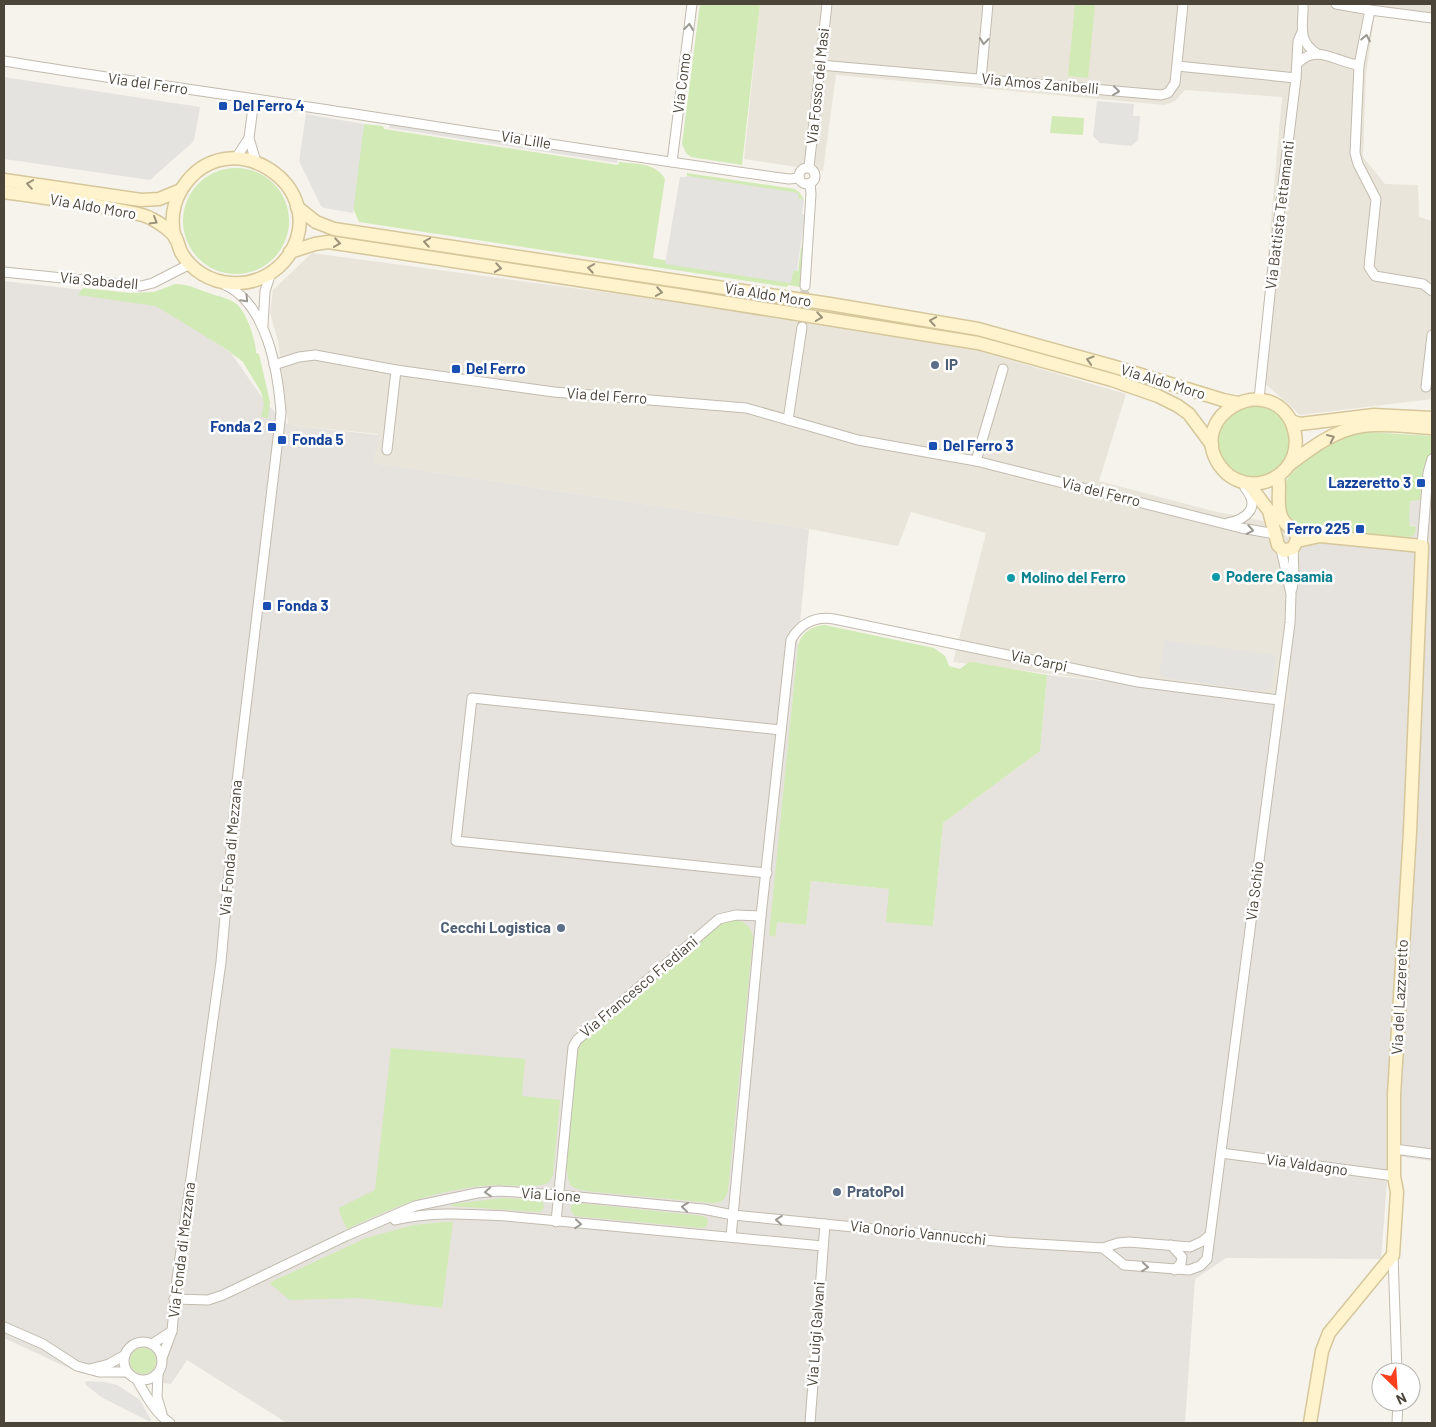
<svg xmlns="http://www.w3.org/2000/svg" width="1436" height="1427" viewBox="0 0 1436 1427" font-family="Barlow,sans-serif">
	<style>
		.residential { fill: #eae5da }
		.industrial { fill: #e6e2dd }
		.green { fill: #d2eab5 }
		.parking { fill: #e5e3e0 }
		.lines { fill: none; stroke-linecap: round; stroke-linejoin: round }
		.street-tunnel { stroke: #d4d0c8; stroke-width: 9; stroke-dasharray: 9 4.5; stroke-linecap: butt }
		.street-casing { stroke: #c2bbae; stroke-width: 11 }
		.secondary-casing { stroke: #d6c79b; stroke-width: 15 }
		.street { stroke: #fff; stroke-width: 9 }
		.secondary { stroke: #fff3cd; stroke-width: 12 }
		.oneway { stroke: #9c9892 }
		.oneway2 { stroke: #9c937c }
		.transit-dot { fill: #1a4fb4; stroke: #fff; stroke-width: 2 }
		.service-dot { fill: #5c6f8a; stroke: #fff; stroke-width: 2 }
		.culture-dot { fill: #0f9aa8; stroke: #fff; stroke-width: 2 }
		.labels { text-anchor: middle; stroke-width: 5; stroke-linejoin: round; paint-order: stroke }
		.street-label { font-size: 15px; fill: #4b4439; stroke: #fff }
		.transit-label { font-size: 15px; font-weight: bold; fill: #164399; stroke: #fff; text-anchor: start }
		.service-label { font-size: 15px; font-weight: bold; fill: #4e5e75; stroke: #fff; text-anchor: start }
		.culture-label { font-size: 15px; font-weight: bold; fill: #0d838f; stroke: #fff; text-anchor: start }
	</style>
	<rect width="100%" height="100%" fill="#f6f3ec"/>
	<g class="residential">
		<path d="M760,4H1432V22L1375,13L1366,74L1363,157L1385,184L1418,185L1419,217L1432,221V399L1300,415L1268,386L1257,379L1282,97L1185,90L1175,101L1165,105L836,75L823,171L744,159Z"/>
		<path d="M312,253L729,309L973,349L1126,394L1099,481L1213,511L1298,528L1288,707L1131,684L953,662L986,533L911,512L898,546L809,529L373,463L378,434L288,425L278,341L270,313L273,290Z"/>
	</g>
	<path class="industrial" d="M4,281L152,298L231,353L266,403L288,425L379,435L373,463L809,529L770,936L777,922L806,925L811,881L889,889L933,926L943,823L1040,751L1047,675L1131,684L1288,707L1298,528L1323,533L1416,526L1409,525L1410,500H1420L1425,463L1432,453V1161L1389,1155L1381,1259L1226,1258L1195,1279L1185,1423H287L187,1360L171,1384L77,1372L4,1338Z"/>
	<g class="green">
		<path d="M700,4H760L742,165L691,157L686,153L682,144Z"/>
		<path d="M1075,4H1095L1088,78L1068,76Z"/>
		<path d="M1052,116L1084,118L1083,135L1050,133Z"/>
		<path d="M364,124L383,126L384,129L618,165L619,162C635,164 657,163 665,179L653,258L790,281L793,271H798L801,247L802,248L800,287L788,285L787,287L359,222L352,206Z"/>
		<circle cx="236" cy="221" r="53"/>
		<path d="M687,173L795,189L800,193L804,200L687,176Z"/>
		<path d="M175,284C188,284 197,289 209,293C218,297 227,297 235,303C246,310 256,340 256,353L259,354L270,402L268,418L261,417L264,404L261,392L243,362L226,349L156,306L78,295L83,288L130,293L154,292Z"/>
		<circle cx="1254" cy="442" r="36"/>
		<path d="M1369,432L1432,436V453L1425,463L1420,500L1410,501L1409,525L1416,527L1415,534L1406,539L1323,533L1298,528L1285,516L1284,484C1303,455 1335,436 1369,432Z"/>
		<path d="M825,625L934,648L945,656L949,666L960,669L969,662H972L1047,675L1040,751L943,823L933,926L886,922L889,889L811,881L806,925L777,922L775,937L769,935L798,645C802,632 812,626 825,625Z"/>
		<path d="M733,920C744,920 751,926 753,937L728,1189C727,1198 722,1203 713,1203L586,1191C570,1188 568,1185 567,1169L566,1168L577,1054L582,1041L719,924L724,921Z"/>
		<path d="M391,1048L525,1059L522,1096L560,1100L553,1175L549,1182C537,1190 509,1184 493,1185C437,1189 398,1205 347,1229L340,1214L339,1208L375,1190Z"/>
		<path d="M504,1198L539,1200L543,1202L544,1208L542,1211L538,1212L451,1206L452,1204Z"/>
		<path d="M578,1203L703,1216L707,1218L708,1223L706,1227L702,1228L575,1216L571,1211C570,1206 573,1203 578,1203Z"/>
		<path d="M443,1222H453L442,1308L360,1298L290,1300L269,1283L366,1238L414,1225Z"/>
		<circle cx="143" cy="1361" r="13"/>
	</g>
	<g class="parking">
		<path d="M4,77L200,107L194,141L150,180L4,159Z"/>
		<path d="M1097,101L1134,104L1133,116H1140L1138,140L1131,146L1100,143L1093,136Z"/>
		<path d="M306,114L364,124L353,213L324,208L321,206L299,161Z"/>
		<path d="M390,124L618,159L617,163L389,128Z"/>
		<path d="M687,176L798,193L799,199L804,200L802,214L805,215L797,271H793L791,283L665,264L680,177H687Z"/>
		<path d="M1164,640L1276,655L1272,683L1270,688L1262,691L1165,678L1160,674V670Z"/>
		<path d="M86,1381L105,1382L117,1385L128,1392L140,1400L151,1420L150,1422L101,1397L85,1384Z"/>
	</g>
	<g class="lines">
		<path class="street-tunnel" d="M802,327L805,286"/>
		<g class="street-casing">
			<g id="street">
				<path d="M1303,4C1304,24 1296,39 1316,53"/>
				<path d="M1336,4L1370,10L1432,18"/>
				<path d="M1370,10L1359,65L1355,153L1358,164L1376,199L1369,267L1375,276L1423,284L1432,291"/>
				<path d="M4,61C107,78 211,92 315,108C473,132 631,157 789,179L799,178"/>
				<path d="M1298,63C1317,43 1337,63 1359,65"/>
				<path d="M820,65L1161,95L1168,93L1175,83L1183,4"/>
				<path d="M1177,66L1296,78"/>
				<path d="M981,79L988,4"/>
				<path d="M254,99L249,138L256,162"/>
				<path d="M236,158L249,138"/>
				<path d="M672,162L692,4"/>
				<path d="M809,167L827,4"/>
				<circle cx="807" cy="176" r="8"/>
				<path d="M4,272L141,286L153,283L190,264"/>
				<path d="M805,286L811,194L810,183"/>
				<path d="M263,325L265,291L271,273"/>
				<path d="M274,365L299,357L315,355L396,370L554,392L746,408L858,440L976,461L1241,528L1276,534"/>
				<path d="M1426,387L1432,335"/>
				<path d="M1259,399L1272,275L1296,78L1298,41L1302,32"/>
				<path d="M788,420L802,327"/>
				<path d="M387,450L396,370"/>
				<path d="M976,461L1003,369"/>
				<path d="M1228,523C1247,519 1261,507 1245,488"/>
				<path d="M1422,546L1428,473L1432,459"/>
				<path d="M1292,589L1294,576L1293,548"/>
				<path d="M767,873L456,841L472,698L781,730"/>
				<path d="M1394,1149L1432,1154"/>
				<path d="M1221,1153L1394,1176"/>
				<path d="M395,1220C432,1211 469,1214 506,1216L823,1246"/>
				<path d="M556,1222L573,1047L577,1040L719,919L736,915L761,916"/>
				<path d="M731,1237L761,916L791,640C800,624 815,616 834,619L1138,682L1279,700"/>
				<path d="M1171,1245L1182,1257L1181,1263L1175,1270"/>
				<path d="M1103,1248L1124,1265L1189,1270L1200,1266L1207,1259L1290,623L1291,594L1281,549"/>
				<path d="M1393,1255L1397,1372"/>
				<path d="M174,1299L208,1300L223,1295L346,1236L415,1206L477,1193L499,1191L558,1195L703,1209L733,1215L1005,1242L1103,1248L1118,1243L1129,1242L1190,1247L1203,1241L1210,1235"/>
				<path d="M4,1327L43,1344L77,1366L99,1372H127"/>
				<circle cx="143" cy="1361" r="19"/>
				<path d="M152,1344L172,1331"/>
				<path d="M162,1358L172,1331L177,1279L221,962L237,782L281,413C278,371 267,304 225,285"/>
				<path d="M90,1369L109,1364L125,1355"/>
				<path d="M158,1374L157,1397L162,1414"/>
				<path d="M137,1380C146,1395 155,1413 170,1423"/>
				<path d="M810,1423L825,1224"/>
				<path d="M1397,1423L1398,1402"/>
			</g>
		</g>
		<g class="secondary-casing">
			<g id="secondary">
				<path d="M4,180L141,200L159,199L181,190"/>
				<path d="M4,192C44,198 84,202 123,211C133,213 144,214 152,219C160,223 171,231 176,238C178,242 179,248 181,252C191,270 210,282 231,283C254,285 276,274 289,255C333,187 229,118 183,187C173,202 170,221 175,238"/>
				<path d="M297,207L316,222L334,229L830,304L978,329L1112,366L1223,400L1238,403"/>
				<path d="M290,252L315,244L328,242L684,296L978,343L1112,380L1158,396L1178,406L1189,414L1212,445"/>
				<path d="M1291,421C1314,474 1246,507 1218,463C1189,416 1264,372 1291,421L1300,424L1374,415L1432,418"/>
				<path d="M1290,464C1311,448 1335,430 1362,426C1385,423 1409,427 1432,428"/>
				<path d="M1248,483L1269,511L1278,545L1284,551L1293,548L1298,538C1295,529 1284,525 1281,516C1276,503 1281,489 1278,476"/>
				<path d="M1297,541L1320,536L1422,546L1410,832L1394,1095V1176L1397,1192L1393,1255L1329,1333L1322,1351L1310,1423"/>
			</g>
		</g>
		<use href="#street" class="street"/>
		<use href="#secondary" class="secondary"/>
	</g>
	<defs><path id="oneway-chevron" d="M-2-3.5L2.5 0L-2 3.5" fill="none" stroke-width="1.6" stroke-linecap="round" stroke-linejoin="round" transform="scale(1.25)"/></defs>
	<g class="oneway">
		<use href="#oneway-chevron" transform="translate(689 27) rotate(-83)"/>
		<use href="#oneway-chevron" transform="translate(1366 38) rotate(-79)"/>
		<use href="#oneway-chevron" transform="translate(984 41) rotate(96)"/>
		<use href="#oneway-chevron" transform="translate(1116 91) rotate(6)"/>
		<use href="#oneway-chevron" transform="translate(245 299) rotate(46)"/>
		<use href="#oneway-chevron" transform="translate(1250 530) rotate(10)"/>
		<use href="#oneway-chevron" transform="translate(488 1192) rotate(176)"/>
		<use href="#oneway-chevron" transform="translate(685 1207) rotate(-174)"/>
		<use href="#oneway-chevron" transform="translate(779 1220) rotate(-175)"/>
		<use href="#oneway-chevron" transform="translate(578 1224) rotate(5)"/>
		<use href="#oneway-chevron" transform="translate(1145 1267) rotate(5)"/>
	</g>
	<g class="oneway2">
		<use href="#oneway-chevron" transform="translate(30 184) rotate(-171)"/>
		<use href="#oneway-chevron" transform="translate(154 221) rotate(30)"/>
		<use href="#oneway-chevron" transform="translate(427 242) rotate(-171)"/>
		<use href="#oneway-chevron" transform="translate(337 243) rotate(8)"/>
		<use href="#oneway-chevron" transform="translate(498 268) rotate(9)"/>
		<use href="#oneway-chevron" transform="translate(591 268) rotate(-171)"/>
		<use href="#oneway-chevron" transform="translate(659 292) rotate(9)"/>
		<use href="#oneway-chevron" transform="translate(819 317) rotate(9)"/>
		<use href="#oneway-chevron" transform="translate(933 321) rotate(-170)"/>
		<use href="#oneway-chevron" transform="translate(1090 360) rotate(-164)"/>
		<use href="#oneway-chevron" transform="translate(1331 438) rotate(-25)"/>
	</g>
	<g class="transit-dot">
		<rect x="218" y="101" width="10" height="10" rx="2.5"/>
		<rect x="451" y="364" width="10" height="10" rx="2.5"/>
		<rect x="267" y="422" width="10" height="10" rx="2.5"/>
		<rect x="277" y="435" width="10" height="10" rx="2.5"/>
		<rect x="928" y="441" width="10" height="10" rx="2.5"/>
		<rect x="1416" y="478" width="10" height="10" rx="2.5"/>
		<rect x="1355" y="524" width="10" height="10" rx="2.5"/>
		<rect x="262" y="601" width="10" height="10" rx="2.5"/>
	</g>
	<g class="service-dot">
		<circle cx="935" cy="365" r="5"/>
		<circle cx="561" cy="928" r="5"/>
		<circle cx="837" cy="1192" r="5"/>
	</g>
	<g class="culture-dot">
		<circle cx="1216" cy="577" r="5"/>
		<circle cx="1011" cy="578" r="5"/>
	</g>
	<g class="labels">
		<g class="street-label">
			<text transform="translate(682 83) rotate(-83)" y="5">Via Como</text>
			<text transform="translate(148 84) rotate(8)" y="5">Via del Ferro</text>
			<text transform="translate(1040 84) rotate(5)" y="5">Via Amos Zanibelli</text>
			<text transform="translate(818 86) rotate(-84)" y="5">Via Fosso del Masi</text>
			<text transform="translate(526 140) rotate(9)" y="5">Via Lille</text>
			<text transform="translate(93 207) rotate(10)" y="5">Via Aldo Moro</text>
			<text transform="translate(1280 215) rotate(-83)" y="5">Via Battista Tettamanti</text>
			<text transform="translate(99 281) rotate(5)" y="5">Via Sabadell</text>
			<text transform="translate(768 295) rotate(9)" y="5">Via Aldo Moro</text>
			<text transform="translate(1163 382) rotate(17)" y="5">Via Aldo Moro</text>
			<text transform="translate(607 396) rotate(4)" y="5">Via del Ferro</text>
			<text transform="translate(1101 492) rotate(14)" y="5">Via del Ferro</text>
			<text transform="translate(1039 661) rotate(12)" y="5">Via Carpi</text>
			<text transform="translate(231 848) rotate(-85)" y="5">Via Fonda di Mezzana</text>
			<text transform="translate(1255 891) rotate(-83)" y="5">Via Schio</text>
			<text transform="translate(639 987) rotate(-40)" y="5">Via Francesco Frediani</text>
			<text transform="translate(1400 997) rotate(-87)" y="5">Via del Lazzeretto</text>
			<text transform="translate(1307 1165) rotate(8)" y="5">Via Valdagno</text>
			<text transform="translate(551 1195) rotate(4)" y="5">Via Lione</text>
			<text transform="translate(918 1233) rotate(6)" y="5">Via Onorio Vannucchi</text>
			<text transform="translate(182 1250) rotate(-83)" y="5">Via Fonda di Mezzana</text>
			<text transform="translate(816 1334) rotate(-86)" y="5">Via Luigi Galvani</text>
		</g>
		<g class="transit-label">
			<text x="233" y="111">Del Ferro 4</text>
			<text x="466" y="374">Del Ferro</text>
			<text x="262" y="432" text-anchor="end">Fonda 2</text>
			<text x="292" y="445">Fonda 5</text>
			<text x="943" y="451">Del Ferro 3</text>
			<text x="1411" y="488" text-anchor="end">Lazzeretto 3</text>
			<text x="1350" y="534" text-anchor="end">Ferro 225</text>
			<text x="277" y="611">Fonda 3</text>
		</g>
		<g class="service-label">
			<text x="945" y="370">IP</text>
			<text x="551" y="933" text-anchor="end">Cecchi Logistica</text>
			<text x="847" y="1197">PratoPol</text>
		</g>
		<g class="culture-label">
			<text x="1226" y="582">Podere Casamia</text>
			<text x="1021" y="583">Molino del Ferro</text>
		</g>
	</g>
	<rect width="1436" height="1427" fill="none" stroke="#4b4439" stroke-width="10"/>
	<g transform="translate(1396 1387) rotate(155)"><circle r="24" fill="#ffffff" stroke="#b7b4b0"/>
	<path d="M0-4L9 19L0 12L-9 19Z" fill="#fc3f1d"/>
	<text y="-8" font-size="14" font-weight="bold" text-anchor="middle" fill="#4b4439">N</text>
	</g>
</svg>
